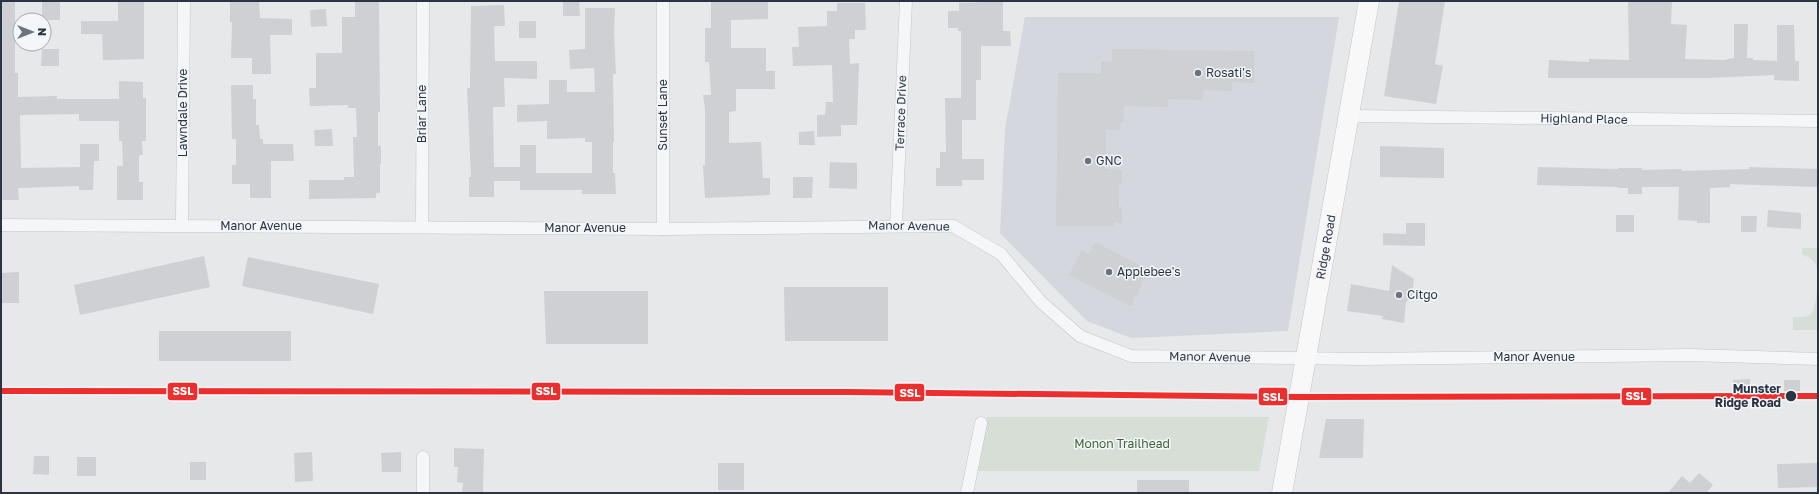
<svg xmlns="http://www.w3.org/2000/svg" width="1819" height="494" viewBox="0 0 1819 494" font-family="'Golos Text',sans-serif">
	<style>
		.built { fill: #d4d7dd }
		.green { fill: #d6ded6 }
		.building { fill: #ced0d3 }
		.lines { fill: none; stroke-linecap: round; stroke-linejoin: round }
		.street-casing { stroke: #c4c6c8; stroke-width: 13 }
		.primary-casing { stroke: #c2c5c8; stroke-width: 21 }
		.street { stroke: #f5f6f7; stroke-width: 12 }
		.primary { stroke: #f8f8f8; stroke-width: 20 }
		.rail-1-casing { stroke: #f4f6f9; stroke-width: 9 }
		.rail-1 { stroke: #ee2e2d; stroke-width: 6 }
		.poi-dot { fill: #6c737f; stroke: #f4f6f9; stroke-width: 1.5 }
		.stop-dot { fill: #2b3445; stroke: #f4f6f9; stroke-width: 1.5 }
		.labels { text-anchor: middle; stroke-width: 3; stroke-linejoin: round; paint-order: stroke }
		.poi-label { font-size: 12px; fill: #2b3445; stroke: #f4f6f9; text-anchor: start }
		.street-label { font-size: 12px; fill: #2b3445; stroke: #f4f6f9 }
		.stop-label { font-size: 12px; font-weight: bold; fill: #2b3445; stroke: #f4f6f9; text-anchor: end }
		.park-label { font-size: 12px; fill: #3f6138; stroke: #f4f6f9 }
		.line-badge { stroke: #f4f6f9; stroke-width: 1.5 }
		.badge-label { font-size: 11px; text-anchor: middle; font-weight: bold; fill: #fff }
	</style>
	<rect width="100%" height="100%" fill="#e6e8ea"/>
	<path class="built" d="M1025,17H1339L1288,331L1131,338L1087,321L1000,233L1005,129Z"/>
	<g class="green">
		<path d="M1802,248H1818V330H1793V317C1799,317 1806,318 1811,314C1817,308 1819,273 1816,265C1813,259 1808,257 1802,254Z"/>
		<path d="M987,417H1269L1259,471H974Z"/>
	</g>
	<g class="building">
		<path d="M1,1H15V73H18V97L57,96V99H119V81L143,82V98H146V141H142L143,155H139V182H143V200H118L117,199V166H123L122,141H119V121H79V114L20,115L21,168L80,167V144H99V161H94L93,190H79V186L18,188L19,200H1Z"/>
		<rect x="42" y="1" width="18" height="19"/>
		<path d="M118,1H144V59L103,60L102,34H81V21H118Z"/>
		<path d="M230,1H259L260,18L292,19V35H270L271,74H252V58H231L232,22H230Z"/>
		<path d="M355,1H379L380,112H378V146H381V164H380V193H376V198L309,199V180H344V177H354L353,137H357L356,108H348V105L310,106L309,88H316V53H342V17H355Z"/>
		<path d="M563,1H579L580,16H563Z"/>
		<path d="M711,1L768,2V19L731,20V48H766V71H775V89H736V111L729,112V143L761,142L763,178H770V195L705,198L703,165H705V109L703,95H711L709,62H705V28H711Z"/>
		<path d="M985,1H1003V31H1010L1011,46H981V80H976V120H962V159H984V180H962V186H936V168H940V152H946L945,98H961V31H958V28H948V11H959V3L985,2Z"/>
		<path d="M1399,1H1445L1435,64L1443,66L1436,104L1384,96Z"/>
		<path d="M1628,1H1672L1671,24L1687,25L1685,59L1727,60V59L1734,58V24H1748L1747,58H1753V60L1777,61V25H1794L1795,61H1799V81L1774,80V75L1708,78H1548L1549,60L1589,62V59L1629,60Z"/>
		<path d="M837,3H865L866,30H855V39H849L850,64L859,63L857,125H841V136L817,137V115H825L826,102H833L832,65L793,66L792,47H799L798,27L827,26V11H837Z"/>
		<path d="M504,5L505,26H494L495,61H537V79L504,78L505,107H493L494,167H520V145H536V173H592V142H585V138L547,139V121L517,122V105L549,104V80H567V92H595L594,68L570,69L569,50L585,49V8H615L614,32L616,74H613L614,142H613V173H615L616,194H582V190H520V181H494V197H469V177H471L467,88H470L471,6Z"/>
		<path d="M326,9L327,26L311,27L310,10Z"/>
		<rect x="519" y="21" width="17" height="17"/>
		<path d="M42,49H59V66H41Z"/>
		<path d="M1112,49L1254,51V83L1232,82V91L1203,90V100L1168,99V107L1124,106L1123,123H1120V130H1106V169L1122,170V184L1119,183V207H1122V223L1114,222V226H1056L1058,73H1101V61L1112,62Z"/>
		<path d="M231,85H253V99H256V125H259L260,139H263V144H293L294,161H271V198H250V184H232V165H236V139H232Z"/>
		<path d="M332,129L333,146H315L314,130Z"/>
		<path d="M814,131L815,145H799V132Z"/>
		<path d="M1380,146L1444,148V178L1380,177Z"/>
		<path d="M830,162L857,163V189L829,188Z"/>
		<path d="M1538,167L1618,169V168H1642V170L1682,169V171L1749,169V167L1818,169V187L1730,184V187L1710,188V223H1697V221L1678,220L1679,187H1642V194H1628V188H1618V187L1537,185Z"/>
		<path d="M793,177H813L812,198H793Z"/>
		<path d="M1768,210L1801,213V229L1767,227Z"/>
		<rect x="1616" y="215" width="18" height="17"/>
		<path d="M1741,216H1757L1756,232H1741Z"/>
		<path d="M1406,223H1425V246L1383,245V233L1406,234Z"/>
		<path d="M1095,242L1149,270L1131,306L1069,275L1082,250L1089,254Z"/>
		<path d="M204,256L210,287L80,315L74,285Z"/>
		<path d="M248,257L379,284L373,314L242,286Z"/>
		<path d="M1392,265L1414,279L1412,297L1406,302L1404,323L1382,319L1383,316L1347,311L1351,284L1389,291Z"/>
		<path d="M19,272V303H1V273Z"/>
		<path d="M784,287H888V341H785Z"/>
		<path d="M544,291H648V344H546Z"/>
		<rect x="159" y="331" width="132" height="30"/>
		<path d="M1750,379V392H1733V380Z"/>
		<rect x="1784" y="380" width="16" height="12"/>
		<path d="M1326,419H1364L1363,458H1319Z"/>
		<path d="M454,448L484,449L483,493H462L463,483L457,482L458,467H454Z"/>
		<path d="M312,452L313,481L295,482L294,453Z"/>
		<path d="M401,452V472H382L381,453Z"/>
		<path d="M34,456H49V475L33,474Z"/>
		<rect x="77" y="457" width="19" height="19"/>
		<rect x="190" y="462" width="16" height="18"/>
		<rect x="718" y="463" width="26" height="27"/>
		<path d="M1818,463V487L1778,488L1777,464Z"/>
		<path d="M1699,473L1713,485L1706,493H1668L1682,476L1690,483Z"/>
		<rect x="1137" y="480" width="52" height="13"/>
	</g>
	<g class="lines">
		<g class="street-casing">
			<g id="street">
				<path d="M1349,116L1818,121"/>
				<path d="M1,225L663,229L953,226L1001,254L1041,302L1080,336L1131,356L1363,359L1689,355L1818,359"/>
				<path d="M182,225L184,1"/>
				<path d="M896,225L906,1"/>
				<path d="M422,227L423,1"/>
				<path d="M663,229V1"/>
				<path d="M423,457V493"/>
				<path d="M967,493L981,423"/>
			</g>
		</g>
		<g class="primary-casing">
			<path id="primary" d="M1282,493L1369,1"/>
		</g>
		<use href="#street" class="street"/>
		<use href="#primary" class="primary"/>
		<g class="rail-1-casing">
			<path id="rail-1" d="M1,391L848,392L1299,397L1818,396"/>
		</g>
		<use href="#rail-1" class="rail-1"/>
	</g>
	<g class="poi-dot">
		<circle cx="1198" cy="73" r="4"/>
		<circle cx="1088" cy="161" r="4"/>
		<circle cx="1109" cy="272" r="4"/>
		<circle cx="1399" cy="295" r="4"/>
	</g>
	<circle class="stop-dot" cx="1791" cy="396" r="6"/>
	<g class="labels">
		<g class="poi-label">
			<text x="1206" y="77">Rosati's</text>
			<text x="1096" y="165">GNC</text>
			<text x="1117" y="276">Applebee's</text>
			<text x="1407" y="299">Citgo</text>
		</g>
		<g class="street-label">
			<text transform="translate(183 113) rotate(-90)" y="4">Lawndale Drive</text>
			<text transform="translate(901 113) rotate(-88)" y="4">Terrace Drive</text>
			<text transform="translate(422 114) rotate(-90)" y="4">Briar Lane</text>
			<text transform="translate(663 115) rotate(-90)" y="4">Sunset Lane</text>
			<text transform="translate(1584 119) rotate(1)" y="4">Highland Place</text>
			<text x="261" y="230">Manor Avenue</text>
			<text transform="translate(909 226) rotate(1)" y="4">Manor Avenue</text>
			<text x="585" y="232">Manor Avenue</text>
			<text transform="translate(1326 247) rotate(-80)" y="4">Ridge Road</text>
			<text transform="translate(1210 357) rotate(1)" y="4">Manor Avenue</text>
			<text x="1534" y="361">Manor Avenue</text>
		</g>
		<g class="stop-label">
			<text x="1781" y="393">Munster<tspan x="1781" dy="14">Ridge Road</tspan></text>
		</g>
		<g class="park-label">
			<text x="1122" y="448">Monon Trailhead</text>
		</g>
	</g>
	<g class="line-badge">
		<rect x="167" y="382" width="31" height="19" rx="4" fill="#ee2e2d"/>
		<rect x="531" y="382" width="30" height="19" rx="4" fill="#ee2e2d"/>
		<rect x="894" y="383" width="31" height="19" rx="4" fill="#ee2e2d"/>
		<rect x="1621" y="387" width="31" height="19" rx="4" fill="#ee2e2d"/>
		<rect x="1258" y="387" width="30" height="19" rx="4" fill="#ee2e2d"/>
	</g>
	<g class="badge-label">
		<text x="183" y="395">SSL</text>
		<text x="546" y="395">SSL</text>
		<text x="910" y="397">SSL</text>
		<text x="1636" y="400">SSL</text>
		<text x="1273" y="401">SSL</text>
	</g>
	<rect width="1819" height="494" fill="none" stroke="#2b3445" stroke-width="4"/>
	<g transform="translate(32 32) rotate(90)"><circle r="19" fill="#f4f6f9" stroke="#a4a8b1"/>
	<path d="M0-3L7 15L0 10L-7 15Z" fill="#6c737f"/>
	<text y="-6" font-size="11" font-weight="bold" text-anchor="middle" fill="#2b3445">N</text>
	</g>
</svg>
